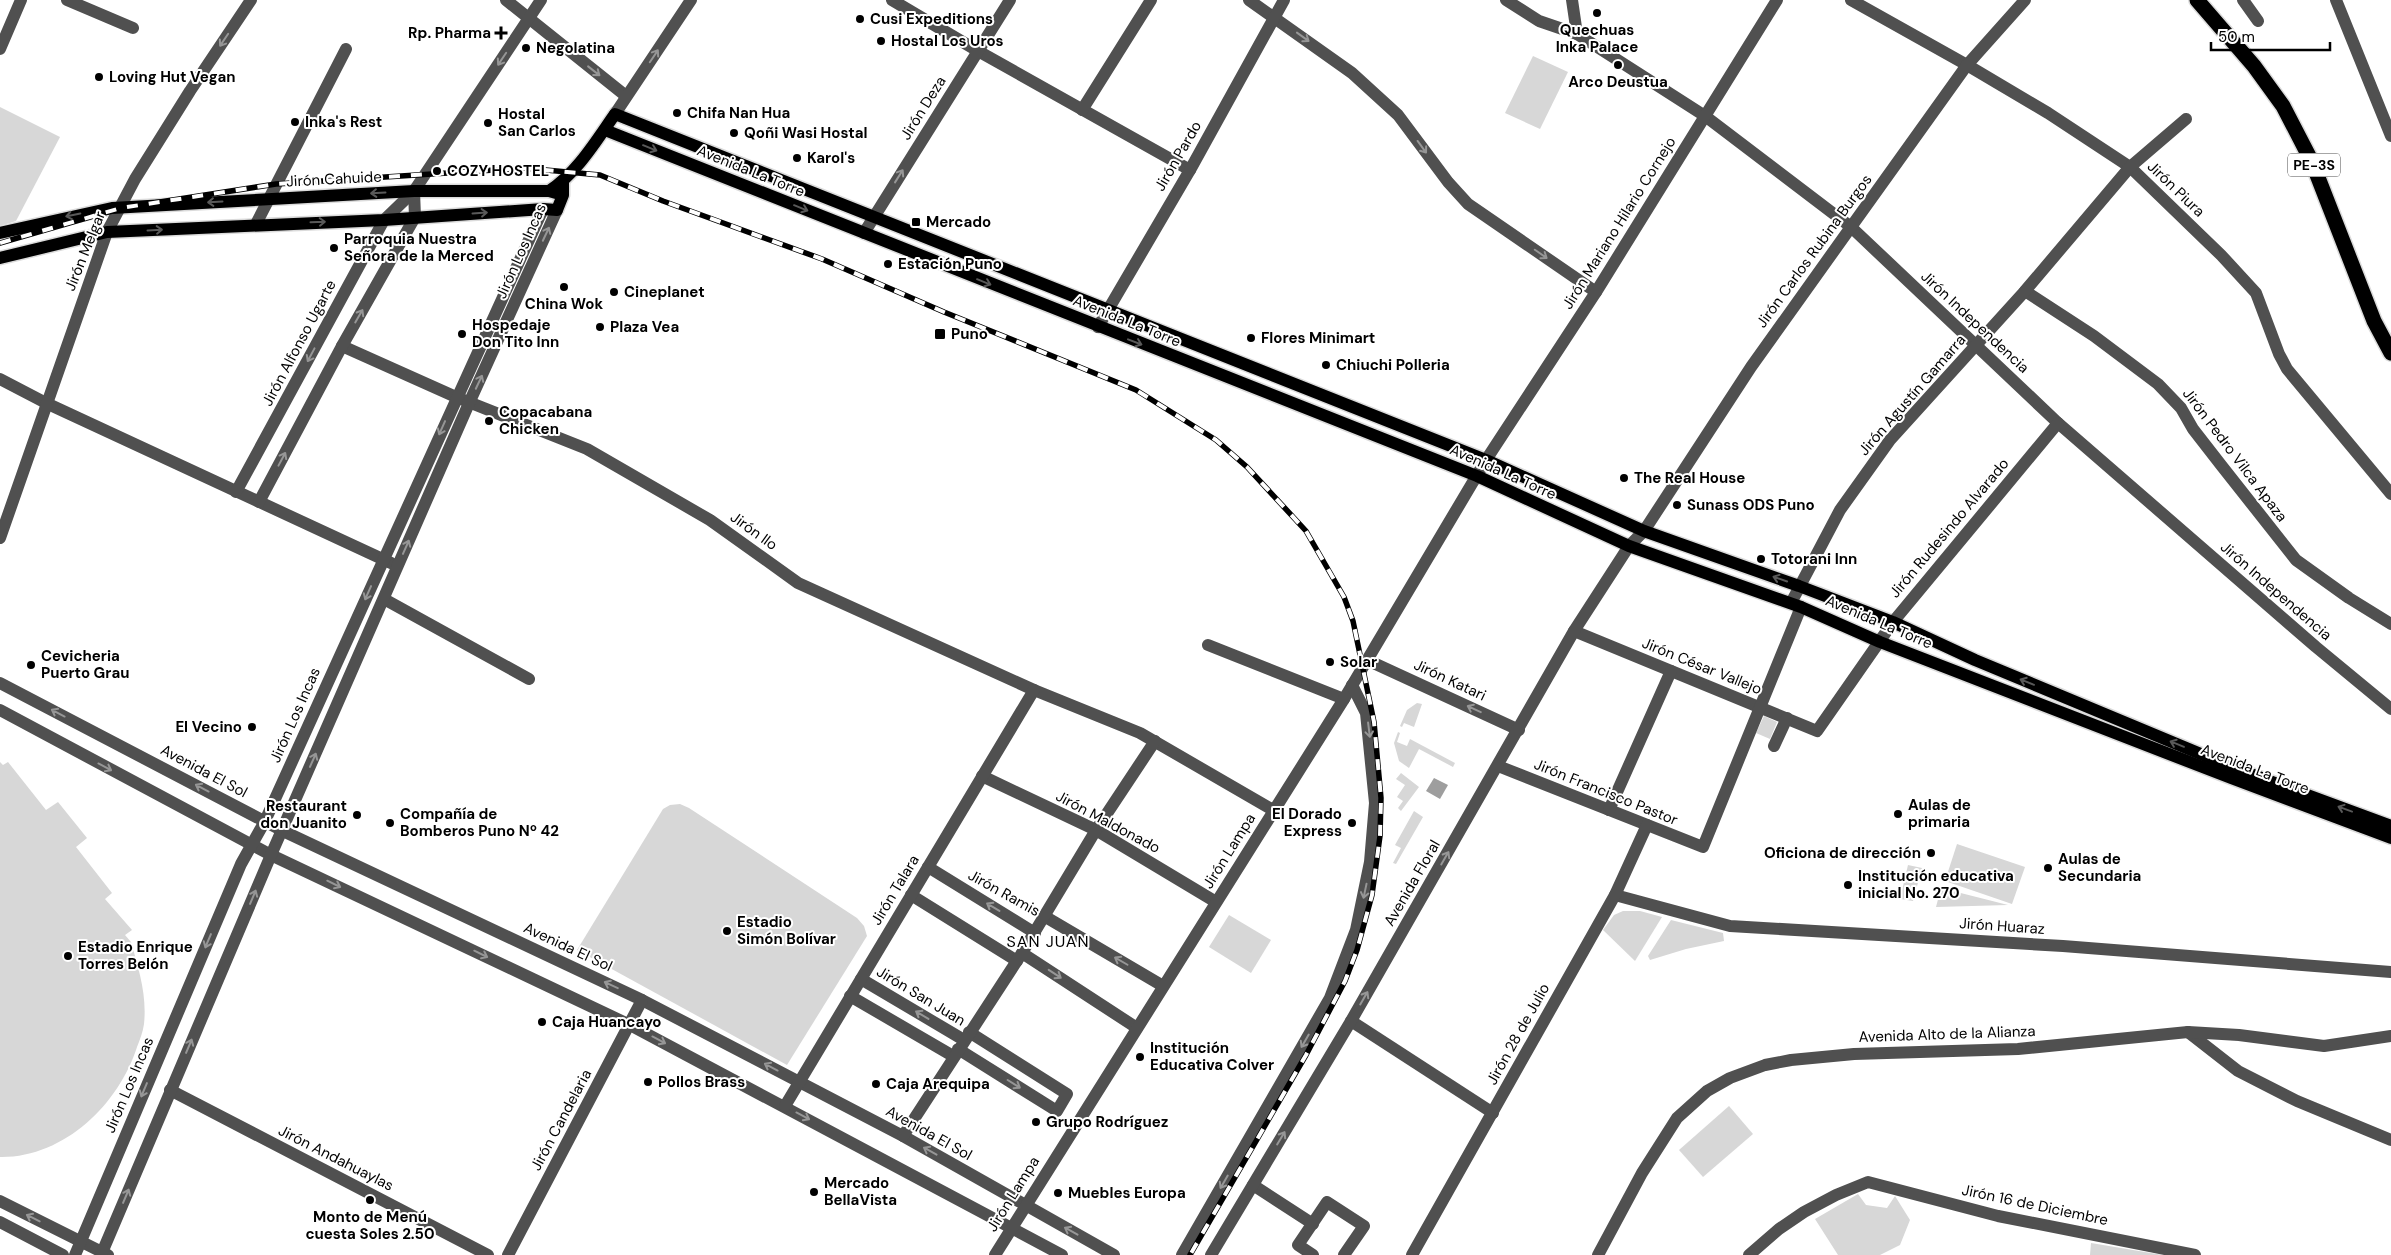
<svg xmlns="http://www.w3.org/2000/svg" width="2391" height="1255" viewBox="0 0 2391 1255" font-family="'DM Sans',sans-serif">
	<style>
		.green { fill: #d7d7d7 }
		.water { fill: #9e9e9e }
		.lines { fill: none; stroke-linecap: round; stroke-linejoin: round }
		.major-casing { stroke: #dbdbdb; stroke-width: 15 }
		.highway-casing { stroke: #dbdbdb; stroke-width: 18 }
		.minor { stroke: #505050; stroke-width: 12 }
		.major { stroke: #000; stroke-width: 12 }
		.highway { stroke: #000; stroke-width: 15 }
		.rail-casing { stroke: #000; stroke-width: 5.5 }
		.rail { stroke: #fff; stroke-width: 4; stroke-dasharray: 11; stroke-linecap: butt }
		.oneway { stroke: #969696 }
		.oneway2 { stroke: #595959 }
		.poi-dot { fill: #000; stroke: #fff; stroke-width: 2 }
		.labels { text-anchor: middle; stroke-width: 4; stroke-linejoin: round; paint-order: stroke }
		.shield { fill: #fff; stroke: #4c4c4c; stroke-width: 1 }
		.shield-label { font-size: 14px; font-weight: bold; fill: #000 }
		.poi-label { font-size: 15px; font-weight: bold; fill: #000; stroke: #fff; text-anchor: start }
		.street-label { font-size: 15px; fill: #000; stroke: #fff }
		.neighbourhood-label { font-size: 16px; letter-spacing: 1px; fill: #000; stroke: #fff }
	</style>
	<rect width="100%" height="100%" fill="#fff"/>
	<g class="green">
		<path d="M1533,56L1568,72L1540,129L1505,113Z"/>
		<path d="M0,107L60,137L16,221L0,226Z"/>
		<path d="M1417,703L1422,704L1414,727L1404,723L1402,727L1400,726L1407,710Z"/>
		<path d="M1764,716L1777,722L1770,739L1756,733Z"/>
		<path d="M1398,732L1400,733L1397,742L1407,746L1410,739L1455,763L1453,767L1419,749L1409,768L1399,761L1394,743Z"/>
		<path d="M0,762L3,765L8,762L46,810L58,802L87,838L76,847L112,893L105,899L132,930L125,935L131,942C139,970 147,995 144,1024C143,1032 140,1039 137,1047C119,1104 64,1158 0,1157Z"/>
		<path d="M1401,773L1419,787L1401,811L1398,808L1403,801L1397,797L1405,785L1396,779Z"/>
		<path d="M680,804L689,808L857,918L864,926L867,936L787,1065L577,950L663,809L670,805Z"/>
		<path d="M1414,811L1423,817L1396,864L1393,863L1401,848L1395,845Z"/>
		<path d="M1957,844L2025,867L2012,904L1945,881Z"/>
		<path d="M1908,865L1922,868L1913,901L1900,899Z"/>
		<path d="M1941,888L2008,905L1936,907Z"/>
		<path d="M1623,911H1640L1662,917L1635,961L1603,930L1614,915Z"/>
		<path d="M1229,915L1271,940L1251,973L1209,947Z"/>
		<path d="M1671,920L1723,933L1724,941L1686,949L1650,960L1648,956Z"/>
		<path d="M1729,1106L1753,1134L1703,1177L1679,1150Z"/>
		<path d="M1858,1194L1866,1205L1887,1208L1895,1196L1910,1220L1900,1245L1880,1255H1838L1815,1219Z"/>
		<path d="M2091,1243L2163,1255H2090Z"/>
	</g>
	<path class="water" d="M1434,778L1448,785L1440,799L1426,791Z"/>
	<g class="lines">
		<g class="major-casing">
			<g id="major">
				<path d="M605,130L1477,476L1629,546L1801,607L1880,642L2231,778L2391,838"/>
				<path d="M549,191C577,173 596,141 615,114L1486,460L1644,531L1799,586L1893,622L1975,660L2232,767L2391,826"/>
				<path d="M0,233L112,208L414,191H549L556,193"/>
				<path d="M0,258L107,232L384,220L543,209L557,210L563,195V182"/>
			</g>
		</g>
		<g class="highway-casing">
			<path id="highway" d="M2197,0L2254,66L2283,106L2312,162L2374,321L2391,353"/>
		</g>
		<g class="minor">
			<path d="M67,0L133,28"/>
			<path d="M506,0L626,96"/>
			<path d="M892,0L978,51L1190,170"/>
			<path d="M1249,0L1352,73L1398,115L1448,182L1468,204L1596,292"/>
			<path d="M1506,0L1539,21L1577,34L1705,116L1851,227L2058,423L2316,647L2391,709"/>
			<path d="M1572,0L1577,34"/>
			<path d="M1851,0L1967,65L2048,113L2130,167L2221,255L2256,293L2279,354L2287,369L2391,494"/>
			<path d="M2243,0L2258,21"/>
			<path d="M2336,0L2391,136"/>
			<path d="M0,49L21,0"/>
			<path d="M1082,110L1151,0"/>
			<path d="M615,114L691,0"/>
			<path d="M256,224L346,49"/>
			<path d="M864,233L1010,0"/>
			<path d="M2025,291L2094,336L2158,384L2181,408L2193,429L2221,465L2296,560L2349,598L2391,624"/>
			<path d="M1098,327L1190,170L1284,0"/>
			<path d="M342,346L456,397L587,449L710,520L798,583L1034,690L1140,733L1273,810"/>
			<path d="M0,379L46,403L391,563"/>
			<path d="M236,492L384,220L414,191L541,0"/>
			<path d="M259,502L342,346L415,217L414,191"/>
			<path d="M0,538L107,232L135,179L190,91L251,0"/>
			<path d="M384,599L529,679"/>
			<path d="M1791,603L1840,510L1890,440L2025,291L2130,167L2186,119"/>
			<path d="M1574,631L1817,731L1893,622L2058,423"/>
			<path d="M1208,645L1344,699"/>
			<path d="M1367,660L1519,730"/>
			<path d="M0,683L283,831L642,1000L903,1136L1114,1255"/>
			<path d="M0,710L271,855L630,1025L1062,1255"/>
			<path d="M1774,746L1787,718"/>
			<path d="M1498,766L1703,847L1801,607"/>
			<path d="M982,776L1096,830L1216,902"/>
			<path d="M1609,810L1671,671"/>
			<path d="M928,867L1035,933"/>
			<path d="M911,895L1017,961"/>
			<path d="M1615,895L1730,926L2063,946L2391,972"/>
			<path d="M1044,916L1163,986"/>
			<path d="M1022,953L1096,830L1155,741"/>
			<path d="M861,979L964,1040"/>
			<path d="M850,996L953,1056"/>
			<path d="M1351,1021L1493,1113"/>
			<path d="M2188,1032L2238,1071L2297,1101L2391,1140"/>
			<path d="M958,1049L1057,1111L1067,1094L969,1032"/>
			<path d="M170,1090L488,1255"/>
			<path d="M785,1106L1034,690"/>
			<path d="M903,1136L1022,953L1137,1028"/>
			<path d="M1253,1185L1313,1224"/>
			<path d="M0,1201L108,1255"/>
			<path d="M0,1222L63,1255"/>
			<path d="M75,1255L241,864L265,821L543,209"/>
			<path d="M101,1255L271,855L470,401L557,210"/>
			<path d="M508,1255L642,1000"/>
			<path d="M995,1255L1344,699L1486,460L1596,292L1777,0"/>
			<path d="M1182,1255L1330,998L1356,930L1370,862L1375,803L1366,713L1352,685"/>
			<path d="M1211,1255L1351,1021L1574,631L1629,546L1644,531L1751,367L1851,227L1967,65L2025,0"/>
			<path d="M1313,1255L1298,1245L1327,1202L1364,1226L1344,1255"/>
			<path d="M1412,1255L1615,895L1647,825"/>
			<path d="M1598,1255L1642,1173L1677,1118L1707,1091L1730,1078L1765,1065L1791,1060L1854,1054L2018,1049L2188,1032L2239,1035L2324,1046L2391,1036"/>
			<path d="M1749,1255L1779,1229L1804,1212L1836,1195L1868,1182L1998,1216L2195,1255"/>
		</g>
		<use href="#major" class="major"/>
		<use href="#highway" class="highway"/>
		<g class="rail-casing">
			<path id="rail" d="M0,243L121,208L276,184L524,168L600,175L663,201L822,259L944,312L1136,390L1216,440L1247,467L1306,531L1344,597L1353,621L1374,722L1381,798L1380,836L1372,895L1357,950L1345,981L1306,1055L1190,1255"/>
		</g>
		<use href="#rail" class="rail"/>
	</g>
	<defs><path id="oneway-shaft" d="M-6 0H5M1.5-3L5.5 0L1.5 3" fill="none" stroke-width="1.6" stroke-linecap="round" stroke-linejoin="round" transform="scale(1.25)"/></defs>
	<g class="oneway">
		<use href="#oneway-shaft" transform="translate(1303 37) rotate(36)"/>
		<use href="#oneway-shaft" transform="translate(224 40) rotate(124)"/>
		<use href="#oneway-shaft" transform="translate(654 56) rotate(-56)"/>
		<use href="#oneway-shaft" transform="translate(502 59) rotate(124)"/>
		<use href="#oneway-shaft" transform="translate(594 71) rotate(38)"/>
		<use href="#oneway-shaft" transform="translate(1422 147) rotate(54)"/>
		<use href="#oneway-shaft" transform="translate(899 176) rotate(-58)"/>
		<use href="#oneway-shaft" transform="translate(546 234) rotate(-65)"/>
		<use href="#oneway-shaft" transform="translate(1541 254) rotate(35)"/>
		<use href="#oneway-shaft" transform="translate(359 316) rotate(-60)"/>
		<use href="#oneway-shaft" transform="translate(311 355) rotate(118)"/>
		<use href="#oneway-shaft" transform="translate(479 382) rotate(-65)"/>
		<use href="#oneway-shaft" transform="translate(442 428) rotate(114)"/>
		<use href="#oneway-shaft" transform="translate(282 459) rotate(-62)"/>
		<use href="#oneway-shaft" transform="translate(406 547) rotate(-66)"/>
		<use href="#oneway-shaft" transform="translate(368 593) rotate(114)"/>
		<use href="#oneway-shaft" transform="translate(1474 709) rotate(-155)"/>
		<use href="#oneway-shaft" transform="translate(58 713) rotate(-152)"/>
		<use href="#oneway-shaft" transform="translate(1369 730) rotate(83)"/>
		<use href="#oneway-shaft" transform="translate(313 760) rotate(-66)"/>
		<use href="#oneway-shaft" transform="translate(105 767) rotate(28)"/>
		<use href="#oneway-shaft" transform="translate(202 788) rotate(-152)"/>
		<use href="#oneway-shaft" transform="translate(1445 858) rotate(-60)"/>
		<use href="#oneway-shaft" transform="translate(334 884) rotate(26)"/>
		<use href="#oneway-shaft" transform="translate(1365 891) rotate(102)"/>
		<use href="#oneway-shaft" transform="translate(253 897) rotate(-67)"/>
		<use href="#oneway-shaft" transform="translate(993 907) rotate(-149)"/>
		<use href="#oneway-shaft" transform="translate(208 941) rotate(113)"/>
		<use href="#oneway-shaft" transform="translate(481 954) rotate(26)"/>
		<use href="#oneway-shaft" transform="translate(1121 961) rotate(-150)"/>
		<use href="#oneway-shaft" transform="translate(1055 974) rotate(33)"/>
		<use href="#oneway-shaft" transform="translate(611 985) rotate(-155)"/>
		<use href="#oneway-shaft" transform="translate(1364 998) rotate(-60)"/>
		<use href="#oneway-shaft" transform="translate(922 1015) rotate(-149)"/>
		<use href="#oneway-shaft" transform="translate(659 1040) rotate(28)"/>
		<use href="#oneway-shaft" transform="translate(1305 1041) rotate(120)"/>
		<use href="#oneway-shaft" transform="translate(189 1046) rotate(-67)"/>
		<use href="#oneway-shaft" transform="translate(771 1067) rotate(-152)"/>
		<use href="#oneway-shaft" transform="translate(1014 1084) rotate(32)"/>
		<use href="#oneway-shaft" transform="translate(144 1090) rotate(113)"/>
		<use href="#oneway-shaft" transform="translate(803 1116) rotate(28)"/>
		<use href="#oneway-shaft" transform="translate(1281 1138) rotate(-59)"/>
		<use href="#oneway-shaft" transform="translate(930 1151) rotate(-151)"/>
		<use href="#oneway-shaft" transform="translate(1224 1182) rotate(120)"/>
		<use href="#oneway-shaft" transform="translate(126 1196) rotate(-67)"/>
		<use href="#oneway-shaft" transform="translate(33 1218) rotate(-153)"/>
		<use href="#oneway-shaft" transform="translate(1071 1231) rotate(-151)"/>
	</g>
	<g class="oneway2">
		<use href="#oneway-shaft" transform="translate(650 148) rotate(22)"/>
		<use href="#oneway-shaft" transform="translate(378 193) rotate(177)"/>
		<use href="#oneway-shaft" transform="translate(215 202) rotate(177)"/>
		<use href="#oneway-shaft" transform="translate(801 208) rotate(22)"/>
		<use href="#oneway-shaft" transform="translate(480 213) rotate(-4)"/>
		<use href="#oneway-shaft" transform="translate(73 215) rotate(168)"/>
		<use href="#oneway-shaft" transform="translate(318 222) rotate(-2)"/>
		<use href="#oneway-shaft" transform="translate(155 230) rotate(-3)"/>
		<use href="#oneway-shaft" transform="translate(984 282) rotate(22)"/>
		<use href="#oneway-shaft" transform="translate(1135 342) rotate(21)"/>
		<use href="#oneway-shaft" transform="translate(1780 579) rotate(-161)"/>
		<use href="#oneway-shaft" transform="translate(2027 682) rotate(-158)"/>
		<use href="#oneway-shaft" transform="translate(2177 744) rotate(-158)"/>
		<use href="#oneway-shaft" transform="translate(2345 809) rotate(-160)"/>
	</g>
	<g class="poi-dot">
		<circle cx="1597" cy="13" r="5"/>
		<circle cx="860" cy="19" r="5"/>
		<path d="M498.5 25.5h5v5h5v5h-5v5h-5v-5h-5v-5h5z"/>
		<circle cx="881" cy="41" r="5"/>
		<circle cx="526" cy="48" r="5"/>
		<circle cx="1618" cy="65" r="5"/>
		<circle cx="99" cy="77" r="5"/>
		<circle cx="677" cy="113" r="5"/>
		<circle cx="295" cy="122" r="5"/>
		<circle cx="488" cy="123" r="5"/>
		<circle cx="734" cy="133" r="5"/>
		<circle cx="797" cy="158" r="5"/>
		<circle cx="437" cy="171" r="5"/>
		<rect x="911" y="217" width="10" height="10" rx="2.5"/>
		<circle cx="334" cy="248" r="5"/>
		<circle cx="888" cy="264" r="5"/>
		<circle cx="564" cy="287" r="5"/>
		<circle cx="614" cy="292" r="5"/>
		<circle cx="600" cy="327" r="5"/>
		<circle cx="462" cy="334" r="5"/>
		<rect x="934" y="328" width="12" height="12" rx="2.5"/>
		<circle cx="1251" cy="338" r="5"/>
		<circle cx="1326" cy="365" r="5"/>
		<circle cx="489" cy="421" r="5"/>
		<circle cx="1624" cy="478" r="5"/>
		<circle cx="1677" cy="505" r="5"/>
		<circle cx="1761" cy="559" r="5"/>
		<circle cx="1330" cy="662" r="5"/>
		<circle cx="31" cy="665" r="5"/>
		<circle cx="252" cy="727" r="5"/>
		<circle cx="1898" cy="814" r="5"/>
		<circle cx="357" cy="815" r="5"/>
		<circle cx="390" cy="823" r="5"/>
		<circle cx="1352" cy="823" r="5"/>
		<circle cx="1931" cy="853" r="5"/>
		<circle cx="2048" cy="868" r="5"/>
		<circle cx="1848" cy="885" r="5"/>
		<circle cx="727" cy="931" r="5"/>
		<circle cx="68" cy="956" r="5"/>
		<circle cx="542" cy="1022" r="5"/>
		<circle cx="1140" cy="1057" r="5"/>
		<circle cx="648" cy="1082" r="5"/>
		<circle cx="876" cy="1084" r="5"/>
		<circle cx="1036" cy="1122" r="5"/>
		<circle cx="814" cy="1192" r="5"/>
		<circle cx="1058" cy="1193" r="5"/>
		<circle cx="370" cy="1200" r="5"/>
	</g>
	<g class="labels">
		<rect class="shield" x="2288" y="153.5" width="52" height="23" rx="4"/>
		<g class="shield-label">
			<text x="2314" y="170">PE-3S</text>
		</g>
		<g class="poi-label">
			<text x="870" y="24">Cusi Expeditions</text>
			<text x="1597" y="35" text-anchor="middle">Quechuas<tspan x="1597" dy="17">Inka Palace</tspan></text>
			<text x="491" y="38" text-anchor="end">Rp. Pharma</text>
			<text x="891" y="46">Hostal Los Uros</text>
			<text x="536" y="53">Negolatina</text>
			<text x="109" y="82">Loving Hut Vegan</text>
			<text x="1618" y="87" text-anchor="middle">Arco Deustua</text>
			<text x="687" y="118">Chifa Nan Hua</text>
			<text x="498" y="119">Hostal<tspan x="498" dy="17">San Carlos</tspan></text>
			<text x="305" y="127">Inka's Rest</text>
			<text x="744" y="138">Qoñi Wasi Hostal</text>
			<text x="807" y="163">Karol's</text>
			<text x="447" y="176">COZY HOSTEL</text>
			<text x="926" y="227">Mercado</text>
			<text x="344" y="244">Parroquia Nuestra<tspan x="344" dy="17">Señora de la Merced</tspan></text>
			<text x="898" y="269">Estación Puno</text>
			<text x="624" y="297">Cineplanet</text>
			<text x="564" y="309" text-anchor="middle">China Wok</text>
			<text x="472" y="330">Hospedaje<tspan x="472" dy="17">Don Tito Inn</tspan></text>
			<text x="610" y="332">Plaza Vea</text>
			<text x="951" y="339">Puno</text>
			<text x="1261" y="343">Flores Minimart</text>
			<text x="1336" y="370">Chiuchi Polleria</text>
			<text x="499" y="417">Copacabana<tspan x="499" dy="17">Chicken</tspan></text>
			<text x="1634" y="483">The Real House</text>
			<text x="1687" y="510">Sunass ODS Puno</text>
			<text x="1771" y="564">Totorani Inn</text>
			<text x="41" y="661">Cevicheria<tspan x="41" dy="17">Puerto Grau</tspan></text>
			<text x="1340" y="667">Solar</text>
			<text x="242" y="732" text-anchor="end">El Vecino</text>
			<text x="1908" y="810">Aulas de<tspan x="1908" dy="17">primaria</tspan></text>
			<text x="347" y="811" text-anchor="end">Restaurant<tspan x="347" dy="17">don Juanito</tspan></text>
			<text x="400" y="819">Compañía de<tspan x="400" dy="17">Bomberos Puno Nº 42</tspan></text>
			<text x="1342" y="819" text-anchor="end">El Dorado<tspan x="1342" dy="17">Express</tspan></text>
			<text x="1921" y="858" text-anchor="end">Oficiona de dirección</text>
			<text x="2058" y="864">Aulas de<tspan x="2058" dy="17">Secundaria</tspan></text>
			<text x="1858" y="881">Institución educativa<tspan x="1858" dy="17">inicial No. 270</tspan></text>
			<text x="737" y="927">Estadio<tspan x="737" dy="17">Simón Bolívar</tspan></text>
			<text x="78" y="952">Estadio Enrique<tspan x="78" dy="17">Torres Belón</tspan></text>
			<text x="552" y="1027">Caja Huancayo</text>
			<text x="1150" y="1053">Institución<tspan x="1150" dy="17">Educativa Colver</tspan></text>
			<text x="658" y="1087">Pollos Brass</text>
			<text x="886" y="1089">Caja Arequipa</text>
			<text x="1046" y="1127">Grupo Rodríguez</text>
			<text x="824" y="1188">Mercado<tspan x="824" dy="17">BellaVista</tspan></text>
			<text x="1068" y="1198">Muebles Europa</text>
			<text x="370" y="1222" text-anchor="middle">Monto de Menú<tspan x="370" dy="17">cuesta Soles 2.50</tspan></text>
		</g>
		<g class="street-label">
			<text transform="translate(923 108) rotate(-58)" y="5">Jirón Deza</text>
			<text transform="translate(1178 156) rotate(-60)" y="5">Jirón Pardo</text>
			<text transform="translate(751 171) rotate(22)" y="5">Avenida La Torre</text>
			<text transform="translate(334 179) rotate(-3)" y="5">Jirón Cahuide</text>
			<text transform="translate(2176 189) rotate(44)" y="5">Jirón Piura</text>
			<text transform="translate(1619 223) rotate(-58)" y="5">Jirón Mariano Hilario Cornejo</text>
			<text transform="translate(85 251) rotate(-68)" y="5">Jirón Melgar</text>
			<text transform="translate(521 251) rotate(-66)" y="5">Jirón Los Incas</text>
			<text transform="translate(1814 251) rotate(-54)" y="5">Jirón Carlos Rubina Burgos</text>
			<text transform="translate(1127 321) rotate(22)" y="5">Avenida La Torre</text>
			<text transform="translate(1975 322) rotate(43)" y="5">Jirón Independencia</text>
			<text transform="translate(299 343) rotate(-62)" y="5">Jirón Alfonso Ugarte</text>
			<text transform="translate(1912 395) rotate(-49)" y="5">Jirón Agustín Gamarra</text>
			<text transform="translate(2235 455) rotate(53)" y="5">Jirón Pedro Vilca Apaza</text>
			<text transform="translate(1503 472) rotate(24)" y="5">Avenida La Torre</text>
			<text transform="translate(1949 528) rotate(-50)" y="5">Jirón Rudesindo Alvarado</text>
			<text transform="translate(754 531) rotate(36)" y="5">Jirón Ilo</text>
			<text transform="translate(2276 591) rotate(41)" y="5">Jirón Independencia</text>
			<text transform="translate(1879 622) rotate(23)" y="5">Avenida La Torre</text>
			<text transform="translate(1702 666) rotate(22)" y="5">Jirón César Vallejo</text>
			<text transform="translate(1450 680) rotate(25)" y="5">Jirón Katari</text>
			<text transform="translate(295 715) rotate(-66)" y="5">Jirón Los Incas</text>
			<text transform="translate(2255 769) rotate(21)" y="5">Avenida La Torre</text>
			<text transform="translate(204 771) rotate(28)" y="5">Avenida El Sol</text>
			<text transform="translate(1606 792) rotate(22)" y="5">Jirón Francisco Pastor</text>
			<text transform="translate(1108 822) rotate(28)" y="5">Jirón Maldonado</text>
			<text transform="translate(1229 851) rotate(-58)" y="5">Jirón Lampa</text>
			<text transform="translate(1412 883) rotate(-60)" y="5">Avenida Floral</text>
			<text transform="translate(895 890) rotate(-59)" y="5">Jirón Talara</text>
			<text transform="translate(1004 893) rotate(29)" y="5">Jirón Ramis</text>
			<text transform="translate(2002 926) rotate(4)" y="5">Jirón Huaraz</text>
			<text transform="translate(568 947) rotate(25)" y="5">Avenida El Sol</text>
			<text transform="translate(921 996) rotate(31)" y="5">Jirón San Juan</text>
			<text transform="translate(1518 1034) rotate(-61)" y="5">Jirón 28 de Julio</text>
			<text transform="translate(1947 1034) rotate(-2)" y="5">Avenida Alto de la Alianza</text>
			<text transform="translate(129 1085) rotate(-67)" y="5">Jirón Los Incas</text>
			<text transform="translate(561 1120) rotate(-62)" y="5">Jirón Candelaria</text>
			<text transform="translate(929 1133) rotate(29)" y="5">Avenida El Sol</text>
			<text transform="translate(336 1158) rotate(27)" y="5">Jirón Andahuaylas</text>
			<text transform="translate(1013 1194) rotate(-58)" y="5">Jirón Lampa</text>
			<text transform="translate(2035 1205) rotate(12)" y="5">Jirón 16 de Diciembre</text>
		</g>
		<g class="neighbourhood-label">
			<text x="1048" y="947">SAN JUAN</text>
		</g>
	</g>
	<path d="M2211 42v8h119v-8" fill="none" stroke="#000000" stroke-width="2.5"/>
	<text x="2218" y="42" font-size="15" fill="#000000" stroke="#ffffff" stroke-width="4" paint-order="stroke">50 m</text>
</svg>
